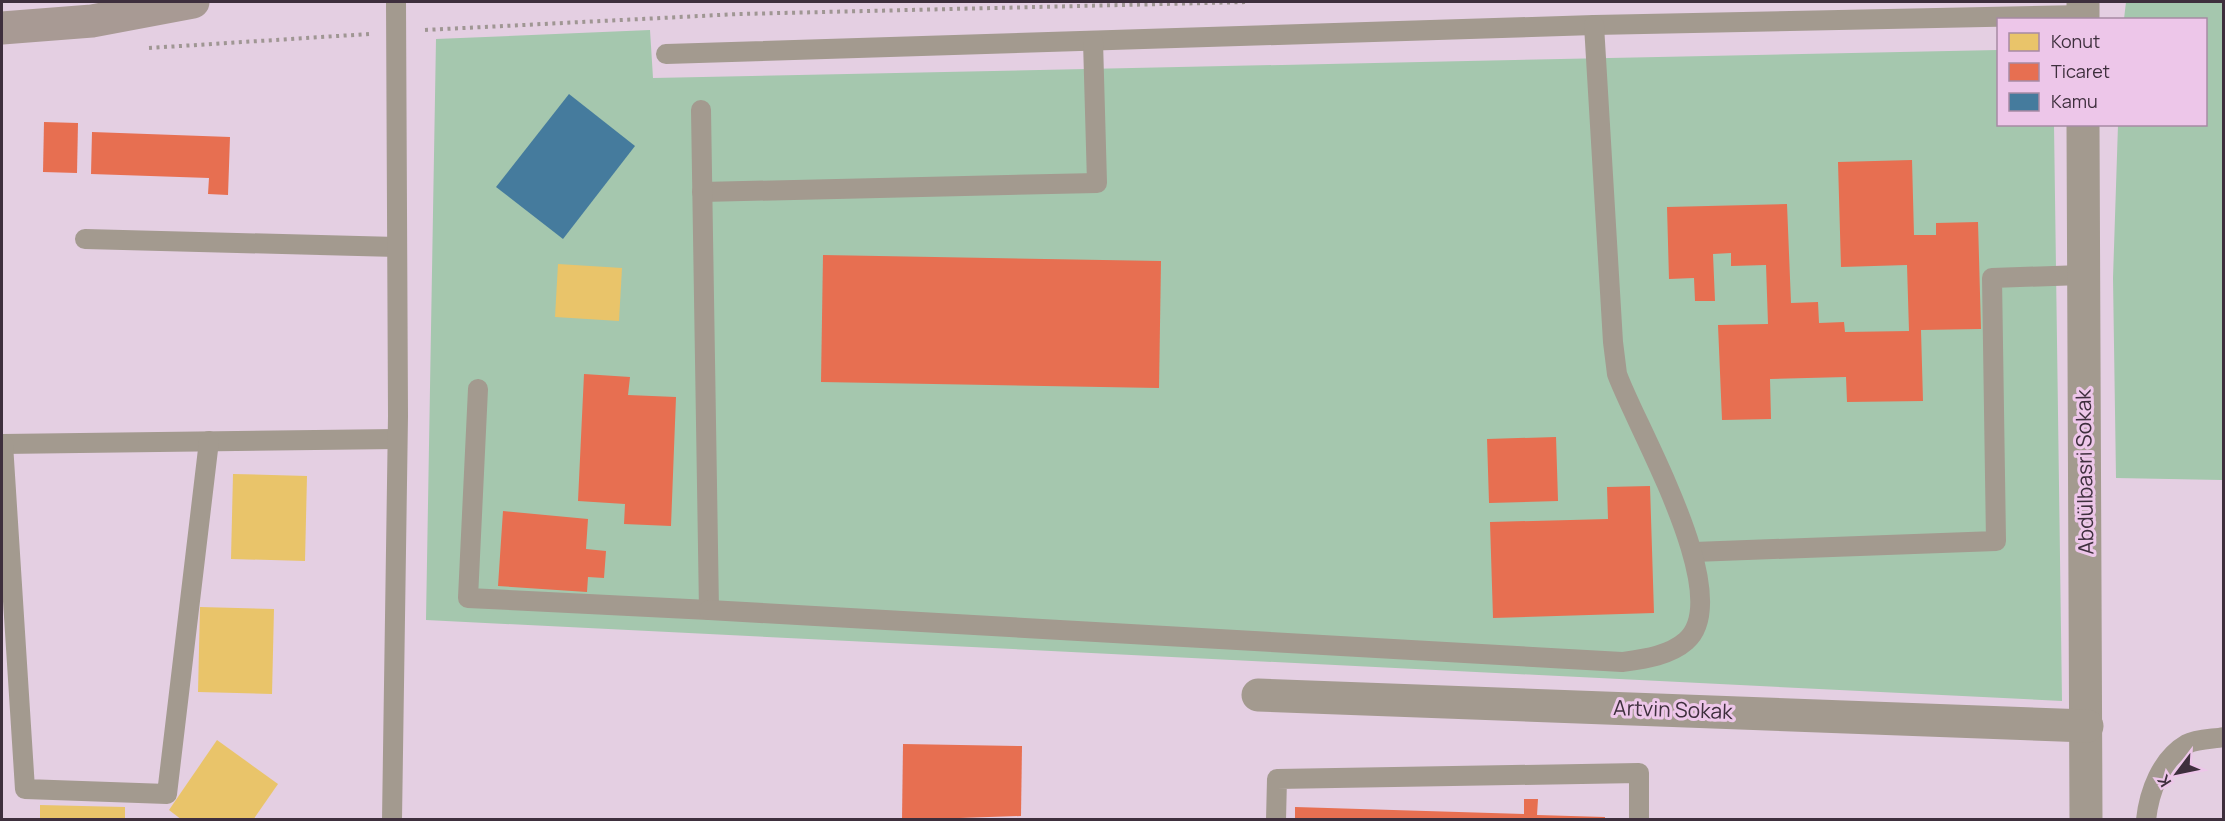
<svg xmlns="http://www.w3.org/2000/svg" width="2225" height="821" viewBox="0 0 2225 821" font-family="Manrope,sans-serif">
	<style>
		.green { fill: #a5c7ae }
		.homes { fill: #e9c46a }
		.shops { fill: #e76f51 }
		.public { fill: #457b9d }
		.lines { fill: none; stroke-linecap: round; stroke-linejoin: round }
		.path { stroke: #9f9693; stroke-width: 4; stroke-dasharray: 3 4.5; stroke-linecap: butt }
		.lane { stroke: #a39a8f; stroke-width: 20 }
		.street { stroke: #a39a8f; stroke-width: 33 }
		.primary { stroke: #a89a94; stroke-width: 33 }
		.labels { text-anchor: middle; stroke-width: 6; stroke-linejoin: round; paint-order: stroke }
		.street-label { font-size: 21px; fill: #3e2f3d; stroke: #edc6e9 }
	</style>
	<rect width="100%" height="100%" fill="#e4cfe2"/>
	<g class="green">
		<path d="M2126,2H2223L2222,480L2116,478L2113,278L2118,125L2206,124V20L2124,19Z"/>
		<path d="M650,30L653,78L1998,50V124L2054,125L2062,701L426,620L436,39Z"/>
	</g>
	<g class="homes">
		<path d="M558,264L622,268L619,321L555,317Z"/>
		<path d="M233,474L307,476L305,561L231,559Z"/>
		<path d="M200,607L274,609L272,694L198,692Z"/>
		<path d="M217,740L278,784L253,820H182L169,810Z"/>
		<path d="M40,805L125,807V820H40Z"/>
	</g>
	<g class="shops">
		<path d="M44,122L78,123L77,173L43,172Z"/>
		<path d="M92,132L230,137L228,195L208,194L209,178L91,174Z"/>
		<path d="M1912,160L1914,235H1936V223L1978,222L1981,329L1921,330L1923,401L1847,402L1846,377L1770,379L1771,419L1722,420L1718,325L1768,324L1766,265L1731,266V253L1713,254L1715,301H1695L1694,278L1669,279L1667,207L1787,204L1791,303L1818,302L1819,323L1844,322L1845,332L1909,331L1907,265L1841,267L1838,162Z"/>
		<path d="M823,255L1161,261L1159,388L821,382Z"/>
		<path d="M584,374L630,377L628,395L676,397L671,526L624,524L625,504L578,501Z"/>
		<path d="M1556,437L1558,501L1489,503L1487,439Z"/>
		<path d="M1650,486L1654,613L1493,618L1490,522L1608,519L1607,487Z"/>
		<path d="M503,511L588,519L586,549L606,551L604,578L588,577L587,592L498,586Z"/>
		<path d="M903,744L1022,746L1021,816L902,820Z"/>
		<path d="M1524,799H1538L1537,815L1605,817V820H1295V807L1524,814Z"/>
	</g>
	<path class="public" d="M569,94L635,146L563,239L496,187Z"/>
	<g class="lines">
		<g class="path">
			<path d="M425,30L739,14L1249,2"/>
			<path d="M149,48L369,34"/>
		</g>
		<g class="lane">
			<path d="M666,54L1594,25L2083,15"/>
			<path d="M702,192L1097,183L1093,41"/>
			<path d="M85,239L397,247"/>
			<path d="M478,389L468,598L709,610L701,110"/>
			<path d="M2,444L397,439"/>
			<path d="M3,444L25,789L167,794L209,441"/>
			<path d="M1694,552L1996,541L1992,278L2082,275"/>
			<path d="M709,610L1622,662C1643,659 1669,656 1686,641C1737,597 1636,427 1617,374L1613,342L1594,25"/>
			<path d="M392,820L398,416L396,2"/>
			<path d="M1276,820L1277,779L1639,773V820"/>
			<path d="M2146,820C2149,792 2161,759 2187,744C2196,739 2213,739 2224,737"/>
		</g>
		<g class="street">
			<path d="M2083,2V20"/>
			<path d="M2083,124L2086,820"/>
			<path d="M1258,695L2087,726"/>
		</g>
		<path class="primary" d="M2,28L92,21L193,2"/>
	</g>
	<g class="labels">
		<g class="street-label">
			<text transform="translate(2085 472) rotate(-91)" y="7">Abdülbasri Sokak</text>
			<text transform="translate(1673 710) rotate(2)" y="7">Artvin Sokak</text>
		</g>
	</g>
	<rect width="2225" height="821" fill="none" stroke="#3e2f3d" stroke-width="6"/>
	<rect x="1997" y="18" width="210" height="108" fill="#edc6e9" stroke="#a78aa4" stroke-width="1.5"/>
	<rect x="2009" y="33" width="30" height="18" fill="#e9c46a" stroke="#a78aa4" stroke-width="1.5"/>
	<text x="2051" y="48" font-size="18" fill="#3e2f3d">Konut</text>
	<rect x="2009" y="63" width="30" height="18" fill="#e76f51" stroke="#a78aa4" stroke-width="1.5"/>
	<text x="2051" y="78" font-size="18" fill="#3e2f3d">Ticaret</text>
	<rect x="2009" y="93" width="30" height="18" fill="#457b9d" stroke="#a78aa4" stroke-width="1.5"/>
	<text x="2051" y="108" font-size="18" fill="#3e2f3d">Kamu</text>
	<g transform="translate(2177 773) rotate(238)" stroke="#edc6e9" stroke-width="4.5" paint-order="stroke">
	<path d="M0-4.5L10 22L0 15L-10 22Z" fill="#3e2f3d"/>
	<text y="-9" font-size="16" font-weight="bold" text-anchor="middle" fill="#3e2f3d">K</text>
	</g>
</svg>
